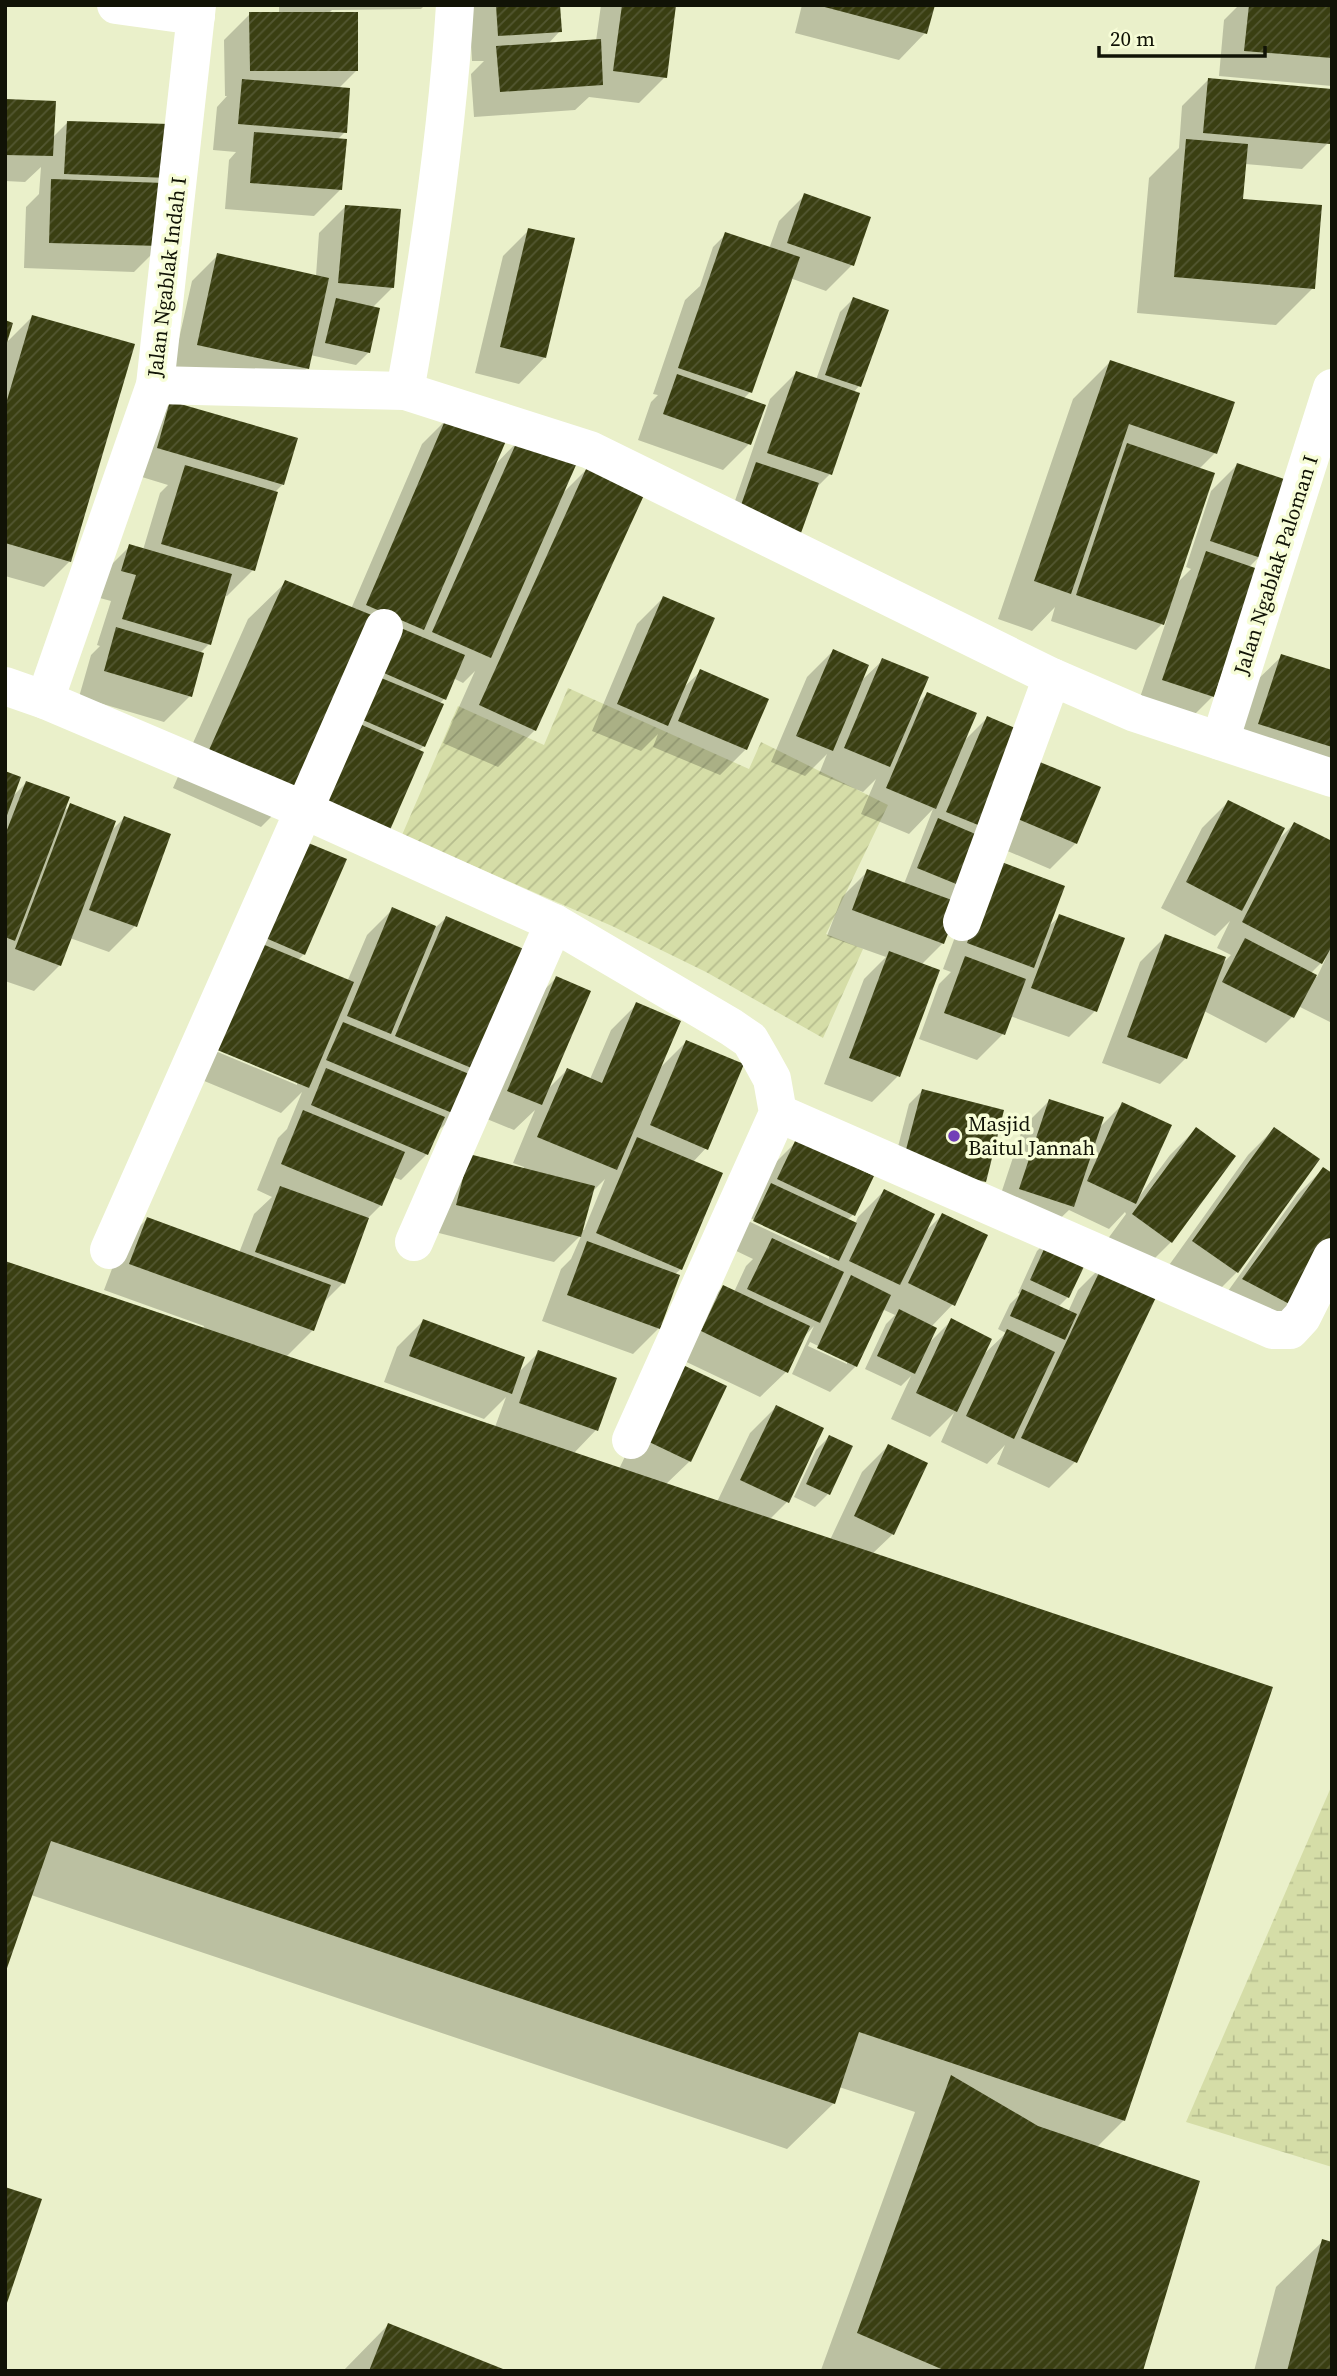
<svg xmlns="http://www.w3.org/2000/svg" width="1337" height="2376" viewBox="0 0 1337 2376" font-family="'Source Serif 4',serif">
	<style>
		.wetland { fill: url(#wetland-marsh) }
		.garden { fill: url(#garden-furrows) }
		.shadow { fill: #0003; fill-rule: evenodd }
		.building { fill: url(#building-hatch) }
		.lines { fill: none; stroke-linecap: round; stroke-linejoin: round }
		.minor { stroke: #fff; stroke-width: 38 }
		.poi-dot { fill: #723fb7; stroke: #f7fdd7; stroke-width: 2.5 }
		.labels { text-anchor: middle; stroke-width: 7; stroke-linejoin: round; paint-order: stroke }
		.street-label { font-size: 21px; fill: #111306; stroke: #f7fdd7 }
		.poi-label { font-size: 21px; fill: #111306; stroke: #f7fdd7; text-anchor: start }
	</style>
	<defs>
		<pattern id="wetland-marsh" width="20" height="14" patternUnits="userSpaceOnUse" patternTransform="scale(1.75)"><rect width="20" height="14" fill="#d5dda7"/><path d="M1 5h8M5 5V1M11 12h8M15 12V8" fill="none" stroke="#b6bd8e"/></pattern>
		<pattern id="garden-furrows" width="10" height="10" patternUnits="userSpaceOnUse" patternTransform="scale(1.75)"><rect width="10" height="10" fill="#d5dda7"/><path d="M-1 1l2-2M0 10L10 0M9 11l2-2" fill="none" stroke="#b6bd8e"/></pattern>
		<pattern id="building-hatch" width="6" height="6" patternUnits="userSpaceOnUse" patternTransform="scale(1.75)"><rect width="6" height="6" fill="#3a3f12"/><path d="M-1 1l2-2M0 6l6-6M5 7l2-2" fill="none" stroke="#535732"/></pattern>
	</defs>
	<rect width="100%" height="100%" fill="#eaf0ca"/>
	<path class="wetland" d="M1332,1785V2167L1186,2122Z"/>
	<path class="garden" d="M568,688L749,769L761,742L888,805L826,934L863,949L823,1038L706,972L612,926L402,835L458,706L544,745Z"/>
	<g class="shadow">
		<path d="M279,5H425L421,9L332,10L328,14L357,70L339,88L345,132L337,140L340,190L314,216L225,209L229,160L236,152L213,150L217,107L227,96H225L224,40L250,14H279Z"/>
		<path d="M473,5H559L560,31L547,45L596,41L601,5H674L665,77L639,103L589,97L575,110L474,117L471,74L484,61H472L469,9Z"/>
		<path d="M802,5H933L925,33L899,60L795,33Z"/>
		<path d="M1239,5H1332V86L1219,76L1224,20Z"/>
		<path d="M1208,80L1332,91L1328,143L1302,169L1245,164L1242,200L1313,288L1276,325L1137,313L1149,178L1179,148L1182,106Z"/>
		<path d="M5,101L52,138L68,122L169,126L160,246L134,272L24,268L26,207L39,194L41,167L25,182L5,181Z"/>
		<path d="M805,195L852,265L826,291L790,278L750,392L743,399L749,444L723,470L638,440L651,402L658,395L653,394L685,300L700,286L713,247L726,234L769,249L779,221Z"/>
		<path d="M345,207L393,287L372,308L369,352L356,365L310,355L307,368L281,395L172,370L192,281L218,255L316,276L319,233Z"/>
		<path d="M529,230L545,357L519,384L475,373L503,256Z"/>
		<path d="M853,299L859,386L853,393L830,474L815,489L727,524L770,399L796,373L816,380L840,312Z"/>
		<path d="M32,317L70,561L44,587L5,576V344Z"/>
		<path d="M1110,362L1215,453L1199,469L1176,584L1191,569L1186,567L1211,491L1237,465L1259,557L1249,567L1213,696L1187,722L1137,706L1167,619L1136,650L1051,621L1055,607L1032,631L998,619L1073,399Z"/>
		<path d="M171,403L283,484L274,493L253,570L227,596L224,595L209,644L200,653L190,696L164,722L79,697L91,655L100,646L97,645L111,601L96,597L104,572L130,546L143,550L160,493L168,485L132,474L145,429Z"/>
		<path d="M448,418L494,466L518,441L561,495L587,469L535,730L498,767L443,743L475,671L463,683L453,678L444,699L439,704L424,746L418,751L298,790L261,827L173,788L248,619L286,582L351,609L422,444Z"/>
		<path d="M663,598L683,688L700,672L746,749L720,775L653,747L658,734L641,751L592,731L637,624Z"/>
		<path d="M833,651L860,682L883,660L914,707L927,694L963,742L987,718L1076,843L1050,869L984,841L943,943L921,965L898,1076L872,1102L824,1084L864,979L886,957L827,936L842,897L868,871L904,884L933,809L909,834L861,814L876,779L863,792L819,774L827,754L805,776L771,762L807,677Z"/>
		<path d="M1282,656L1332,672V781L1233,750L1255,682Z"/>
		<path d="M5,773L12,797L26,783L61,814L70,806L110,832L124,818L169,835L135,926L109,952L70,938L60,965L34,991L5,981Z"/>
		<path d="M1228,802L1277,841L1294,824L1332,843V1023L1298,1006L1292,1017L1266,1043L1204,1011L1186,1058L1160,1084L1102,1063L1140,962L1166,936L1221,965L1231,955L1217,948L1230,921L1215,936L1161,908L1202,828ZM1326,958L1317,977L1310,974Z"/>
		<path d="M269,866L304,954L297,961L347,982L367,935L393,909L436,927L446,918L530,954L456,1114L435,1134L427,1154L401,1180L393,1177L381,1205L367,1219L343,1283L322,1304L313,1330L286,1357L495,1427L506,1397L484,1419L384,1382L397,1347L423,1321L518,1373L539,1352L596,1430L573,1454L619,1469L656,1392L690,1461L665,1485L717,1502L750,1433L776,1407L787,1502L769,1520L830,1540L862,1472L888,1446L893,1534L872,1554L1124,2120L1096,2148L1141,2371L821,2370L915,2112L839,2087L834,2103L787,2149L31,1895L204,1326L104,1290L121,1245L147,1219L239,1253L254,1214L272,1197L257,1190L278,1138L287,1129L302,1092L281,1113L185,1073ZM202,1042L297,1081V1085L201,1045Z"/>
		<path d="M973,889L1048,927L1060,916L1095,1011L1069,1037L1010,1016L1003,1034L977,1060L919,1039L939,984L951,972L943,969Z"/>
		<path d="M556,978L547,1090L567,1070L590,1079L611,1030L637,1004L658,1070L686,1042L706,1148L693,1162L681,1269L674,1275L659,1328L633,1354L542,1321L561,1269L571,1259L582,1234L554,1262L431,1231L444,1182L523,1170L524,1167L513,1163L535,1110L514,1130L482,1117L530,1004ZM605,1179L584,1230L581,1229L591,1193Z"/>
		<path d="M922,1091L984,1181L971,1194L891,1174L909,1104Z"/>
		<path d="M1049,1101L1099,1128L1123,1104L1139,1197L1170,1155L1196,1129L1234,1156L1171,1242L1145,1268L1107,1240L1126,1214L1125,1212L1109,1229L1069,1210L1046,1232L994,1215L1023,1127Z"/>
		<path d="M1274,1129L1317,1159L1237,1272L1211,1298L1167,1268L1248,1155Z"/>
		<path d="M796,1142L853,1215L847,1220L855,1224L858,1217L884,1191L925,1232L942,1215L953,1304L931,1327L928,1344L951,1321L982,1356L1006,1333L998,1329L1010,1304L1020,1294L1018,1293L1037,1251L1050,1238L1068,1297L1058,1307L1068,1312L1078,1290L1104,1264L1158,1290L1075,1462L1049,1488L997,1464L1005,1445L987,1464L941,1442L954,1413L930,1437L891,1419L911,1376L901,1386L865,1369L886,1324L895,1315L882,1309L856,1366L830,1392L792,1374L814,1326L802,1339L786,1372L760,1397L676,1357L697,1313L723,1287L734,1292L746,1266L753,1259L728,1247L770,1168ZM746,1216L829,1255V1259L744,1219ZM810,1342L847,1360V1364L808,1346Z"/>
		<path d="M1323,1169L1332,1240L1269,1333L1218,1305L1297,1195Z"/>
		<path d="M829,1437L828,1494L815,1507L794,1497L816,1450Z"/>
		<path d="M1323,2241L1332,2371H1254L1276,2287Z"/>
		<path d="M388,2325L504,2371H343Z"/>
	</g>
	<g class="building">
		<path d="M496,5H560L562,32L498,36Z"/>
		<path d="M622,5H676L667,78L613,71Z"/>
		<path d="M817,5H935L927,34Z"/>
		<path d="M1249,5H1332V58L1244,51Z"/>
		<path d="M249,12H358V71H250Z"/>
		<path d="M601,39L603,85L500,92L496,46Z"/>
		<path d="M1208,78L1332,89L1330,144L1203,133Z"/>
		<path d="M242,79L350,88L347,133L238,124Z"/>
		<path d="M5,99L56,101L53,156L5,155Z"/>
		<path d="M67,121L170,124L169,178L64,174Z"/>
		<path d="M254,132L347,139L342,190L250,183Z"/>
		<path d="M1186,139L1248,144L1243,199L1322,205L1315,289L1174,277Z"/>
		<path d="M51,179L164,183L161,246L49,243Z"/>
		<path d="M804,193L871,217L854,266L787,243Z"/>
		<path d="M345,205L401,209L394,288L338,283Z"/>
		<path d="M528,228L575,238L546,358L500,347Z"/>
		<path d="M725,232L800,257L752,393L678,368Z"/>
		<path d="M217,253L329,278L309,369L197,345Z"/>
		<path d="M853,297L889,310L861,387L825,375Z"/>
		<path d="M336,298L380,308L370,353L325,343Z"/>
		<path d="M32,315L135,344L71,562L5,543V407Z"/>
		<path d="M5,320L13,323L6,346H5Z"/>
		<path d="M1110,360L1235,402L1217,454L1129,424L1071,594L1034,581Z"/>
		<path d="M796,371L860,393L832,475L767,453Z"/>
		<path d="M677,374L766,405L751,445L663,414Z"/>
		<path d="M170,401L298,438L284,485L157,448Z"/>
		<path d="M447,416L506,441L424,630L366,605Z"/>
		<path d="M518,439L576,465L491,658L432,632Z"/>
		<path d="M1127,443L1215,473L1164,625L1076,595Z"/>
		<path d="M756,462L819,483L801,533L739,511Z"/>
		<path d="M1237,463L1287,480L1261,558L1210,541Z"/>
		<path d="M185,465L278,492L255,571L161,544Z"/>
		<path d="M587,467L645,493L536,731L479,705Z"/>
		<path d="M129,544L232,574L211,645L122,619L136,575L121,571Z"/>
		<path d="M1206,551L1258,569L1214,697L1162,680Z"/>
		<path d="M285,580L379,618L300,791L209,750Z"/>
		<path d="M663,596L715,618L668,726L617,704Z"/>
		<path d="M396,626L465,655L446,700L377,670Z"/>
		<path d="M116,627L204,653L192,697L104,671Z"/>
		<path d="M833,649L869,665L833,751L796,736Z"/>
		<path d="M1281,654L1332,670V747L1258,724Z"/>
		<path d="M882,658L929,677L890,767L844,748Z"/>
		<path d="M700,669L769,699L747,750L678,721Z"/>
		<path d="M374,675L444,704L425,747L356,717Z"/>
		<path d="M927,692L977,713L936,809L886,788Z"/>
		<path d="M987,716L1029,734L988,829L946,812Z"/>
		<path d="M353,721L424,752L390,830L319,799Z"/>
		<path d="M1030,758L1101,787L1077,844L1006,814Z"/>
		<path d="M5,771L21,777L6,818H5Z"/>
		<path d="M26,781L70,797L15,941L5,937V835Z"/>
		<path d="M1228,800L1285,828L1242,911L1186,882Z"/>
		<path d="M70,803L116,821L61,966L15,949Z"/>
		<path d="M124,816L171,834L137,927L89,910Z"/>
		<path d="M938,818L987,839L966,888L917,868Z"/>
		<path d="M1294,822L1332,841V946L1322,964L1242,922Z"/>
		<path d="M294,837L347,859L305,955L254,933Z"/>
		<path d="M999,861L1065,886L1034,968L967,943Z"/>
		<path d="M867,869L960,903L944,944L852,910Z"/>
		<path d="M392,907L436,926L391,1034L347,1016Z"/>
		<path d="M1059,914L1125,938L1097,1012L1031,988Z"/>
		<path d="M446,916L533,953L481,1072L395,1036Z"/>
		<path d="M1165,934L1226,957L1187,1059L1127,1037Z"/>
		<path d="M1245,938L1317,975L1294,1018L1222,982Z"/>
		<path d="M255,941L354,982L309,1088L210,1047Z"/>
		<path d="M889,951L940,970L900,1077L849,1058Z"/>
		<path d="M965,956L1026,979L1005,1035L944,1013Z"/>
		<path d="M556,976L591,991L542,1105L507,1091Z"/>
		<path d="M636,1002L681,1021L617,1170L537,1137L567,1068L602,1083Z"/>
		<path d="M343,1022L474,1076L457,1115L326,1060Z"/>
		<path d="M686,1040L744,1064L708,1150L650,1125Z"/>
		<path d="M326,1068L445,1117L428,1155L311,1105Z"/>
		<path d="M922,1089L1004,1110L986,1182L903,1161Z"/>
		<path d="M1049,1099L1104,1117L1074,1207L1019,1189Z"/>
		<path d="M1122,1102L1172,1125L1136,1204L1087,1181Z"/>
		<path d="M303,1110L405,1152L382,1206L281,1164Z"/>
		<path d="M1196,1127L1236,1156L1172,1243L1132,1214Z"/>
		<path d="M1274,1127L1320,1159L1238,1273L1192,1241Z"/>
		<path d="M637,1137L723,1173L682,1270L596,1233Z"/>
		<path d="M796,1139L874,1176L855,1216L777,1179Z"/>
		<path d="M469,1154L595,1186L581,1237L456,1205Z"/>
		<path d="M1323,1167L1332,1173V1244L1297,1308L1242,1279Z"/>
		<path d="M771,1183L857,1223L839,1261L753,1221Z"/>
		<path d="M280,1186L369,1218L345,1284L255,1252Z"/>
		<path d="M884,1189L935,1214L900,1285L849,1261Z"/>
		<path d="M942,1213L988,1235L955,1306L908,1283Z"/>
		<path d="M147,1217L331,1285L314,1331L129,1264Z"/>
		<path d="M1050,1236L1090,1254L1069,1298L1030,1280Z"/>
		<path d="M772,1238L844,1272L820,1323L747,1289Z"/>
		<path d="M587,1241L680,1275L660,1329L567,1295Z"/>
		<path d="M5,1261L1273,1687L1125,2121L859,2032L835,2104L51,1841L5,1974Z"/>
		<path d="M1104,1262L1160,1289L1077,1463L1021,1438Z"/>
		<path d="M851,1275L891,1295L857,1367L817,1348Z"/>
		<path d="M723,1285L810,1326L788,1373L701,1331Z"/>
		<path d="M1022,1289L1077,1314L1065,1340L1010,1316Z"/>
		<path d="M899,1309L937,1328L915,1374L877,1356Z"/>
		<path d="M951,1318L992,1339L957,1412L916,1393Z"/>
		<path d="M423,1319L525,1357L512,1394L409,1356Z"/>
		<path d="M1007,1329L1055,1352L1014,1439L966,1416Z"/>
		<path d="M538,1350L617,1378L598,1431L519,1403Z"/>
		<path d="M681,1364L727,1386L691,1462L645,1440Z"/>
		<path d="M776,1405L824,1428L789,1503L740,1480Z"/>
		<path d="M829,1435L853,1446L830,1495L806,1484Z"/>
		<path d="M888,1444L928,1463L894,1535L854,1516Z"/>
		<path d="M951,2075L1038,2126L1200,2181L1143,2371H946L857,2333Z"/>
		<path d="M5,2187L42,2199L6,2306H5Z"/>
		<path d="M1322,2239L1332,2242V2371H1287Z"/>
		<path d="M388,2323L508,2371H369Z"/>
	</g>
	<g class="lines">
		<g class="minor">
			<path d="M116,5L196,16"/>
			<path d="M155,385L405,391L590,450L1052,677L1135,713L1332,778"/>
			<path d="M405,391C428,264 447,135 455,5"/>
			<path d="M5,686L45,700L304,810L384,628"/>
			<path d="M45,700L155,385L197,5"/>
			<path d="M1220,741L1332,388"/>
			<path d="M962,922L1052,677"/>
			<path d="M778,1113L1273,1330H1290L1302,1317L1332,1257"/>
			<path d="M414,1242L554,923"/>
			<path d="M109,1250L304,810L554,923L731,1027L750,1040L761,1059L772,1079L778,1113L631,1440"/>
		</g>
	</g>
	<circle class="poi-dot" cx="954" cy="1136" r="7"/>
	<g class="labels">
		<g class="street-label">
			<text transform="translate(167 277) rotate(-83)" y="7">Jalan Ngablak Indah I</text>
			<text transform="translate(1276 565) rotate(-72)" y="7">Jalan Ngablak Paloman I</text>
		</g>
		<g class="poi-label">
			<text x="968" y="1131">Masjid<tspan x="968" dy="24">Baitul Jannah</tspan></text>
		</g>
	</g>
	<rect width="1337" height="2376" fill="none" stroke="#111306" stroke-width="14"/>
	<path d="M1099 46v10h166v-10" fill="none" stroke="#111306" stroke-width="3.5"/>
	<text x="1110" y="46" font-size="21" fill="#111306" stroke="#f7fdd7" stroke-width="5" paint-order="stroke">20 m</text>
</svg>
